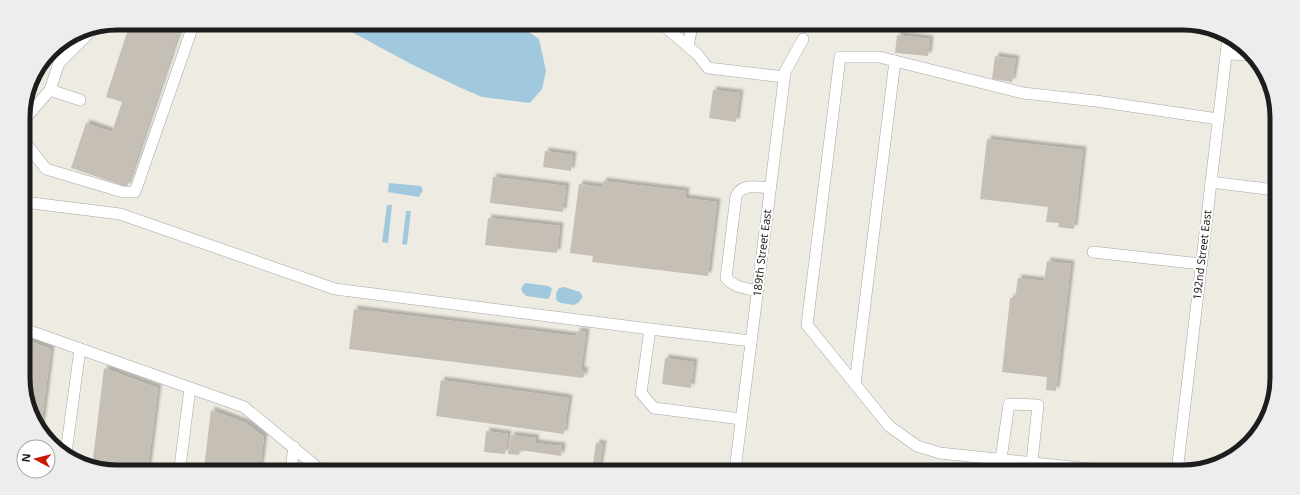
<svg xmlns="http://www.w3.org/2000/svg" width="1300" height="495" viewBox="0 0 1300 495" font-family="'Noto Sans',sans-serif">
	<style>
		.water { fill: #a1c9de }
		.building { fill: #c6bfb5; filter: url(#shadow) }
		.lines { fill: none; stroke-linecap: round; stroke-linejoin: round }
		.minor-casing { stroke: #a4a4a4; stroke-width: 12 }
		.minor { stroke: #fff; stroke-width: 11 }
		.labels { text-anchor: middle; stroke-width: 4; stroke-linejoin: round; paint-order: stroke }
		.street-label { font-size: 11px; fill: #1d1d1d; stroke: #fff }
		.rim { fill: none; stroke: #1d1d1d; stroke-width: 5 }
	</style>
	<defs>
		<filter id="shadow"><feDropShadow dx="3.5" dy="-3.5" stdDeviation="1" flood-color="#0004"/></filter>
	</defs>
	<rect width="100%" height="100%" fill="#eeece2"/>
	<g class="water">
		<path d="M337,24L519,25L539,39L546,71L542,89L530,103L482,97L461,88L411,64Z"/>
		<path d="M389,183L421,186L423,190L419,197L388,192Z"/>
		<path d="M387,205H392L388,243L382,242Z"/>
		<path d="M406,211H411L407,245L402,244Z"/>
		<path d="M526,283L549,286L552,289L550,296L548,299L526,296L523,293L521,289L523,285Z"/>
		<path d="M564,287L580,292L583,297L578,303L574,305L561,303L557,301C555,296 556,292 559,288Z"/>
	</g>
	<g class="building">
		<path d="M130,23H182L127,187L71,168L86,123L112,132L122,102L106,97Z"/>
		<path d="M897,35L930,39L928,56L895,53Z"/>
		<path d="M995,56L1016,59L1012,82L992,79Z"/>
		<path d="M713,90L740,93L736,122L709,118Z"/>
		<path d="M987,139L1083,150L1074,229L1058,227L1059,223L1046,222L1048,207L980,199Z"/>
		<path d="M545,151L573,155L571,171L543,167Z"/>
		<path d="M493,177L566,186L563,212L490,203Z"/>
		<path d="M603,181L686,191L685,198L717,202L708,276L592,262L593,256L570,253L579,184L602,187Z"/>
		<path d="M488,218L560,226L557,253L485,245Z"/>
		<path d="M1047,261L1071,264L1056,391L1046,390L1047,377L1002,372L1010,298H1015L1018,278L1044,281Z"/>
		<path d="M354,309L576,336L577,331L586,332L581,370L585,371L583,378L349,349Z"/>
		<path d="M24,339L51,349L41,428L25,396Z"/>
		<path d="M665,358L694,362L691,388L662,384Z"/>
		<path d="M104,368L158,388L148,467H92Z"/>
		<path d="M441,380L569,398L564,434L436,416Z"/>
		<path d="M211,410L246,423L264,437L260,468H204Z"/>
		<path d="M486,431L508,434L505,454L484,452Z"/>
		<path d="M511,435L536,438L535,443L562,446L561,456L520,450L519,455L508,454Z"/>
		<path d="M596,443L603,444L599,469H592Z"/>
	</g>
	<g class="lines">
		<g class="minor-casing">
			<g id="minor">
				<path d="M663,25L698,55L708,68L784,77"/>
				<path d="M688,46L692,26"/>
				<path d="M1226,54L1254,55"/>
				<path d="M50,90L80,100"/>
				<path d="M23,121L50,90L59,63L95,27"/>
				<path d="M23,140L46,169L123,192H135L194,23"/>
				<path d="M1211,182L1275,190"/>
				<path d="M24,202L120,214L335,289L650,329"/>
				<path d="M1093,252L1201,264"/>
				<path d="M757,291C745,288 735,288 726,278L736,196C742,183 759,187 770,188"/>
				<path d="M24,329L244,407L318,468"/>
				<path d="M855,384L895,61"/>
				<path d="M741,419L654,408L641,393L650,329L751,341"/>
				<path d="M66,453L80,349"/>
				<path d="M1001,459L1009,404L1038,405L1032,462"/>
				<path d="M180,467L190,388"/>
				<path d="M291,468L294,447"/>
				<path d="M735,470L785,72L803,39"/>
				<path d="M1119,472L940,453L917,446L889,426L807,325L840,57H879L1023,93L1096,101L1218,119"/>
				<path d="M1177,472L1228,38"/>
			</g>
		</g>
		<use href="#minor" class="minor"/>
	</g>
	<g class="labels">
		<g class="street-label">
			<text transform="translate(762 253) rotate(-83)" y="4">189th Street East</text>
			<text transform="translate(1202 255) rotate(-83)" y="4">192nd Street East</text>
		</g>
	</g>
	<path d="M0 0H1300V495H0ZM117 30H1183A87 87 0 0 1 1270 117V378A87 87 0 0 1 1183 465H117A87 87 0 0 1 30 378V117A87 87 0 0 1 117 30Z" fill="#ededed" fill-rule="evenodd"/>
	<path class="rim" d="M117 30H1183A87 87 0 0 1 1270 117V378A87 87 0 0 1 1183 465H117A87 87 0 0 1 30 378V117A87 87 0 0 1 117 30Z"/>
	<g transform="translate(36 459) rotate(277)"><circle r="19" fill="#ffffff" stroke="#a5a5a5"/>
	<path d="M0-3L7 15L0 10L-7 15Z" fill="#c91700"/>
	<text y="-6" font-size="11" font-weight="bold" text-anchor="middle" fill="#1d1d1d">N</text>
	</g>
</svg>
